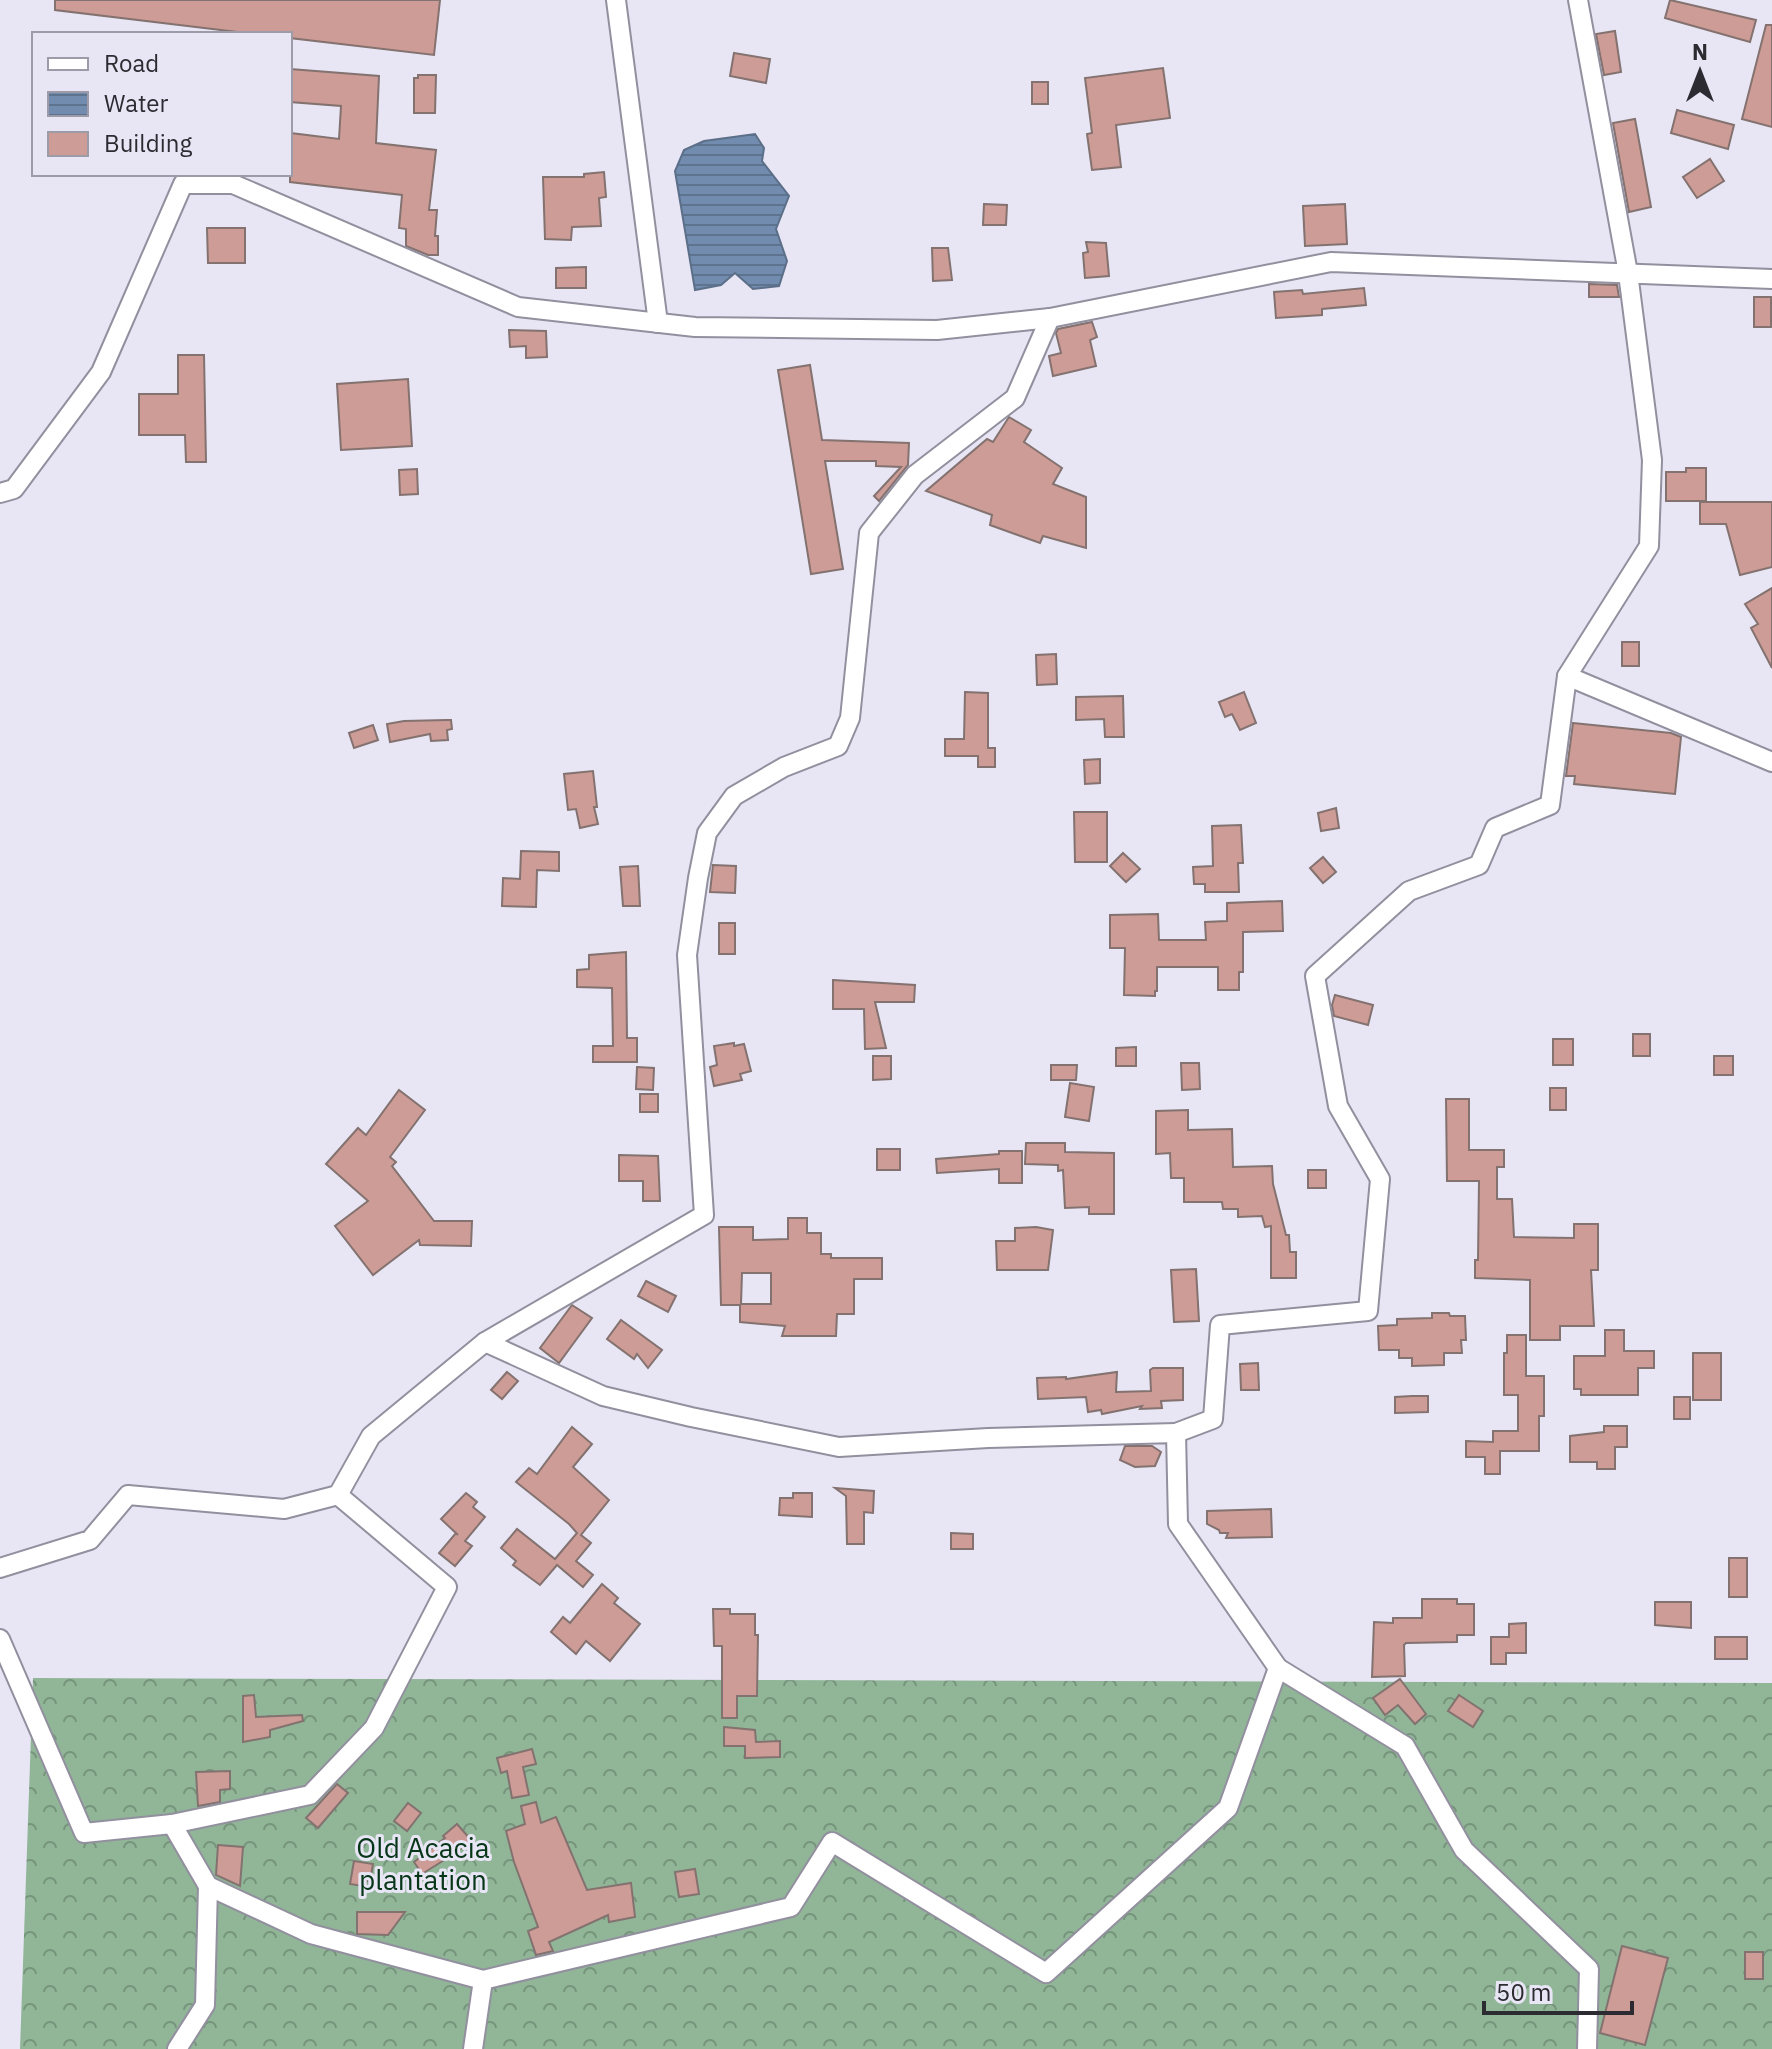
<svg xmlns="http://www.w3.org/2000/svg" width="1772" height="2049" viewBox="0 0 1772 2049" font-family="'IBM Plex Sans',sans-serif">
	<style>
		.forest { fill: url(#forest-crowns) }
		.water { fill: url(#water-rules); stroke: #5c6f88; stroke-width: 2 }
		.building { fill: #ce9c96; stroke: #83726f; stroke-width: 2; fill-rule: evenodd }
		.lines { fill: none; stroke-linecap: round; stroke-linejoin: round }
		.street-casing { stroke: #928f9e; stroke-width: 22 }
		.street { stroke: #fff; stroke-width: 18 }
		.labels { text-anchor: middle; stroke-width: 6; stroke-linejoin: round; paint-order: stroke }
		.park-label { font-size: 28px; fill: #073618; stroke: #e8e5f5 }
	</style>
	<defs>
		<pattern id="forest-crowns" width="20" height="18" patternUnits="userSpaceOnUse" patternTransform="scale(2)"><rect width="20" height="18" fill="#90b697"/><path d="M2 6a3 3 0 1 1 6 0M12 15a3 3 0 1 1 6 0" fill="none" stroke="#76947c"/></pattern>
		<pattern id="water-rules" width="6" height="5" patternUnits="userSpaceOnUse" patternTransform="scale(2)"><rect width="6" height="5" fill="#718cae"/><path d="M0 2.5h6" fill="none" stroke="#5d738e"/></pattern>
	</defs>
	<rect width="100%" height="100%" fill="#e8e5f5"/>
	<path class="forest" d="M33,1678L1772,1683V2049H20Z"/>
	<path class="water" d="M755,134L764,148L762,161L789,196L776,229L787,261L779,286L753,289L735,273L721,285L695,290L675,171L684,150L704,141Z"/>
	<g class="building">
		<path d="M55,0H440L434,55L290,38V34H254L55,10Z"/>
		<path d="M1670,0L1756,20L1750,42L1665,18Z"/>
		<path d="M1766,25H1772V127L1742,119Z"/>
		<path d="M1615,31L1621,72L1604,75L1596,34Z"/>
		<path d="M734,53L770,59L766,83L730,76Z"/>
		<path d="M1163,68L1170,118L1116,125L1121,167L1092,170L1087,134L1092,133L1085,78Z"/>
		<path d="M290,69L379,76L376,143L436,150L429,210H437L435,236H438V255H428L406,246V229L399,228L402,195L290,182V133L339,139L341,106L290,102Z"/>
		<path d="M418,75H436L435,113H414V78H418Z"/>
		<rect x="1032" y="82" width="16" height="22"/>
		<path d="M1677,110L1734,125L1728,149L1671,133Z"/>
		<path d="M1635,119L1651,207L1629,212L1613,123Z"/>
		<path d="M1710,159L1724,181L1697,198L1683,177Z"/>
		<path d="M604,172L606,197L599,198L601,226L572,227L571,240L545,239L543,177H584V174Z"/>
		<path d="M984,204L1007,205L1006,225H983Z"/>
		<path d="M1345,204L1347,244L1305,246L1303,206Z"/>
		<path d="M207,228H245V263H208Z"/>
		<path d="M1086,242L1106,243L1109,276L1085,278L1083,253L1088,252Z"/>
		<path d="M932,248H948L952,280L933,281Z"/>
		<path d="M586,267V288H556V268Z"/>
		<path d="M1589,284L1617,285L1619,297H1589Z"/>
		<path d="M1364,288L1366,305L1322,309V315L1276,318L1274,292L1302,290L1303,294Z"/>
		<rect x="1754" y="297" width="17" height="30"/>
		<path d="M1092,322L1097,337L1090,340L1096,366L1053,376L1049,356L1061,353L1056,333L1058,329Z"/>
		<path d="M509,330L546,331L547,357L526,358V346L510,347Z"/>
		<path d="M178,355H204L206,462H186L185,435H139V394H178Z"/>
		<path d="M810,365L822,440L909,443L908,465L879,501L874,496L901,467L876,466V461H825L843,569L811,574L778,370Z"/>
		<path d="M408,379L412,446L341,450L337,384Z"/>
		<path d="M1009,417L1031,430L1024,442L1062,468L1053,484L1086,497V548L1043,536L1040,543L990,525L992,515L926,491L987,439L993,442Z"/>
		<path d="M1686,468H1706V501H1666V472H1686Z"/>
		<path d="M417,469L418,494L400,495L399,470Z"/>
		<path d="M1700,502H1772V567L1740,575L1726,524H1700Z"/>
		<path d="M1772,588V668L1751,628L1758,624L1745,604Z"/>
		<rect x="1622" y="642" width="17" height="24"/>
		<path d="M1056,654L1057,684L1037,685L1036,655Z"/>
		<path d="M965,692L988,693V748H995V767H978V756H945V739H964Z"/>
		<path d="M1244,692L1256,723L1240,730L1232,714L1225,717L1219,702Z"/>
		<path d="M1123,696L1124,737H1105L1104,719L1076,720V697Z"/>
		<path d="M447,720H451L452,729L447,730L448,740L431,741L430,734L390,742L387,724L404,721Z"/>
		<path d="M1573,723L1671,733L1681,737L1675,794L1574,784L1575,776H1566Z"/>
		<path d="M373,725L378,740L354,748L349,733Z"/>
		<path d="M1100,759V783L1085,784L1084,760Z"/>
		<path d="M593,771L597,807H594L598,824L580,828L576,809L568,810L564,774Z"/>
		<path d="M1336,808L1339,828L1321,831L1318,813Z"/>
		<path d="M1074,812H1107V862H1075Z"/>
		<path d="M1241,825L1243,863H1238L1239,892H1205V884H1194L1193,867L1213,866L1212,826Z"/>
		<path d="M521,851L559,852V871L537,870L536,907L502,906L503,878L520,879Z"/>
		<path d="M1123,853L1140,869L1126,882L1110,866Z"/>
		<path d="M1323,857L1336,872L1323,883L1310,868Z"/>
		<path d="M713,865L736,866L735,893L710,892Z"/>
		<path d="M638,866L640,906H623L620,867Z"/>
		<path d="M1282,901L1283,931L1243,932V972H1239V990H1218V967H1157V991H1155V996L1124,995L1125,948H1110V915L1158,914L1159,940H1206L1205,922L1227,921V903Z"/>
		<rect x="719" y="923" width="16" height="31"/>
		<path d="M626,952L627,1038H637V1062H593V1046H613L612,988L577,987V970L589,969V955Z"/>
		<path d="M833,980L915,985L914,1002H875L886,1048L865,1049L864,1009H833Z"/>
		<path d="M1335,995L1373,1005L1368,1025L1334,1016L1332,1005Z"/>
		<rect x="1633" y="1034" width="17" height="22"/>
		<rect x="1553" y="1039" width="20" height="26"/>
		<path d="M734,1043V1046L744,1044L751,1071L740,1074L742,1080L714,1086L710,1067L717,1065L714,1046Z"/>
		<path d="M1136,1047V1066H1116V1048Z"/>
		<path d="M873,1056H891V1079L873,1080Z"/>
		<rect x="1714" y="1056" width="19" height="19"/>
		<path d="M1181,1063H1199L1200,1089L1182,1090Z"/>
		<path d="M1051,1065H1077L1076,1080H1051Z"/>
		<path d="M637,1067L654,1068L653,1090L636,1089Z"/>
		<path d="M1070,1083L1094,1087L1089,1121L1065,1117Z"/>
		<rect x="1550" y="1088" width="16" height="22"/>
		<path d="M399,1090L425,1110L390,1157L396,1162L392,1166L434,1221H472L471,1246L420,1245L419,1240L373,1275L335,1226L368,1201L326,1164L358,1128L366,1135Z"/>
		<rect x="640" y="1094" width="18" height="18"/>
		<path d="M1446,1099H1469V1150H1504V1167H1497V1199H1512L1514,1237L1574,1238V1224H1598V1270H1591L1594,1326H1560V1340H1530V1280L1475,1278V1260H1478L1479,1181H1447Z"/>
		<path d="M1188,1110V1130L1232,1129L1233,1167L1272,1166L1273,1184L1286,1235H1289L1290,1252H1296V1278H1271V1226L1265,1227L1262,1216L1238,1217V1209H1223L1222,1202H1184V1178H1171L1170,1153L1156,1154V1111Z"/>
		<path d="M1026,1143H1065V1152L1114,1153V1214H1089V1207L1065,1208L1063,1170L1058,1171V1165L1025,1164Z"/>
		<rect x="877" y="1149" width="23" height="21"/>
		<path d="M999,1151H1022V1183H999V1169L937,1173L936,1159L999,1154Z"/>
		<path d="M619,1155L658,1156L660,1201H643V1181H619Z"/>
		<rect x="1308" y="1170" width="18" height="18"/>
		<path d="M788,1218H807V1233H821V1254H831V1258H882V1279H854V1314H837L836,1336H782L785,1326L740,1322V1305H721L719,1227H753V1240L788,1239ZM742,1273H771V1304H741Z"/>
		<path d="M1036,1227L1053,1230L1048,1270H997L996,1241H1015V1228Z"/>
		<path d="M1196,1269L1199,1321L1174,1322L1171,1270Z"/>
		<path d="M646,1281L676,1296L668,1312L638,1296Z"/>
		<path d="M572,1305L592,1318L559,1363L540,1348Z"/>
		<path d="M1432,1313H1449L1450,1316H1465L1466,1340H1461L1462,1353H1444V1365L1412,1366V1358H1399V1350H1379L1378,1326L1397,1325V1319L1432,1318Z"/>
		<path d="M621,1320L662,1350L648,1368L637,1354L634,1359L607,1339Z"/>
		<path d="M1605,1330H1624V1351H1654V1368H1638V1395H1581V1389H1574V1356H1605Z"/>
		<path d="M1507,1335H1526V1376H1544V1416H1539V1451H1500V1474H1485V1457H1466V1441L1493,1442V1431H1518V1395H1504V1353H1507Z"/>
		<rect x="1693" y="1353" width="28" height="47"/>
		<path d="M1258,1363L1259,1390H1241L1240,1364Z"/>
		<path d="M1153,1368H1183V1400L1161,1401L1162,1408L1140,1409L1142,1406L1102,1414L1101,1410L1088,1412L1086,1397L1038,1399L1037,1378L1066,1377V1379L1117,1372L1116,1392L1151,1391L1150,1370Z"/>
		<path d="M507,1372L518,1381L502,1399L491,1390Z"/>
		<path d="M1412,1396H1428V1412L1395,1413V1397Z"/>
		<rect x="1674" y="1397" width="16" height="22"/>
		<path d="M1604,1426H1627V1447H1615V1469H1597V1462H1570V1436L1604,1432Z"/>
		<path d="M572,1427L592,1444L573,1467L609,1500L581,1535L591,1543L576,1561L593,1575L583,1587L557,1565L540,1585L513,1565L516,1561L501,1548L517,1529L555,1559L577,1533L569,1524L516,1482L529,1468L537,1474Z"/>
		<path d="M1125,1446H1152L1161,1452L1155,1466L1135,1467L1120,1460Z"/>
		<path d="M835,1488L874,1491L873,1513L864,1512V1544H847L846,1496Z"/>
		<path d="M466,1493L477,1502L473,1507L485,1517L465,1541L472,1546L455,1566L439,1553L456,1533L458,1535L441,1519Z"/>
		<path d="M793,1493H812V1517L779,1515L780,1498H793Z"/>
		<path d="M1271,1509L1272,1537L1226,1538L1228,1533H1220L1219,1530L1207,1524V1511Z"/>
		<path d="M951,1533L973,1534V1549H951Z"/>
		<rect x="1729" y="1558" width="18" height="39"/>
		<path d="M602,1584L618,1598L614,1603L640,1624L610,1661L586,1641L576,1654L551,1632L563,1617L570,1623Z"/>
		<path d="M1422,1599H1457V1604H1474V1635H1457V1642L1406,1643L1404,1645L1405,1676L1372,1677L1374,1622L1393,1623V1618H1422Z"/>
		<path d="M1655,1602H1691V1628L1655,1625Z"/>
		<path d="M713,1609H730V1614H755V1635H758L757,1696H737V1718H722V1646H714Z"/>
		<path d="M1526,1623V1653H1506V1664H1491V1637H1509V1624Z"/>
		<rect x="1715" y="1637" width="32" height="22"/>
		<path d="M1400,1679L1426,1714L1415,1724L1398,1705L1385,1715L1373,1698Z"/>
		<path d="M254,1695L256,1717L302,1715L303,1721L270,1730V1737L243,1742V1696Z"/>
		<path d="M1459,1695L1483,1711L1473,1727L1448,1711Z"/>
		<path d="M724,1727L755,1730L756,1742L780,1741V1757L745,1758V1746H724Z"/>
		<path d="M532,1749L536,1764L523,1767L529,1795L512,1798L507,1771L501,1773L497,1758Z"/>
		<path d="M230,1771V1789L220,1790V1802L198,1806L196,1772Z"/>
		<path d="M337,1784L348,1793L318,1828L306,1818Z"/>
		<path d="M536,1802L541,1823L556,1817L587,1890L631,1883L635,1917L609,1922L608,1915L549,1942L553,1951L536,1955L528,1931L538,1927L514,1862L506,1831L525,1824L521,1806Z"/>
		<path d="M408,1803L421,1813L407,1831L394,1821Z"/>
		<path d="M457,1824L471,1840L457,1852L422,1874L414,1862L445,1838L443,1836Z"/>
		<path d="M218,1845L243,1847L240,1886L216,1875Z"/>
		<path d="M354,1861L373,1864L371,1876L363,1886L350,1884Z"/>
		<path d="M695,1869L699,1894L679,1897L675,1872Z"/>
		<path d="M357,1912H405L388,1935L357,1934Z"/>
		<path d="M1622,1946L1668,1958L1645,2045L1600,2033Z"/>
		<rect x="1745" y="1952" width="18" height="27"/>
	</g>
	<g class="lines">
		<g class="street-casing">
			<g id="street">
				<path d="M616,0L658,323"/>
				<path d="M0,493L14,489L101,372L183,184H233L518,307L695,327L937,330L1050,318L1331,262L1772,279"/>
				<path d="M1567,676L1772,762"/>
				<path d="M485,1342L603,1396L691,1417L839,1447L988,1438L1176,1433L1178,1524L1278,1668L1405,1746L1464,1850L1589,1969L1587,2049"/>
				<path d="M1176,1433L1213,1419L1220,1325L1368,1311L1380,1179L1338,1106L1315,976L1409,891L1479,865L1495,828L1550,805L1567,676L1649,546L1652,460L1628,273L1578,0"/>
				<path d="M0,1568L90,1540L128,1495L284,1509L338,1495L371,1436L485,1342L704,1215L687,955L698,878L707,833L734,796L784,767L838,746L850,718L869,533L915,475L1015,398L1050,318"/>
				<path d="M0,1639L84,1833L172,1824L310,1795L374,1728L447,1587L338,1495"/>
				<path d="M172,1824L208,1886L311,1934L483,1980L791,1907L832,1842L1046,1973L1228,1808L1278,1668"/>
				<path d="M177,2049L205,2005L208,1886"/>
				<path d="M473,2049L483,1980"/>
			</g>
		</g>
		<use href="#street" class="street"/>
	</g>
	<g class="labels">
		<g class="park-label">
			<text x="423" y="1858">Old Acacia<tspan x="423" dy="32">plantation</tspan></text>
		</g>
	</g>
	<rect x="32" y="32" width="260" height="144" fill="#e8e5f5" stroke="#9d9ba7" stroke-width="2"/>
	<rect x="48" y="58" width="40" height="12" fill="#ffffff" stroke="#9d9ba7" stroke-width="2"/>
	<text x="104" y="72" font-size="24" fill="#2c2b31">Road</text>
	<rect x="48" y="92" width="40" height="24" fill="url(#water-rules)" stroke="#9d9ba7" stroke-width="2"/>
	<text x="104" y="112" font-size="24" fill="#2c2b31">Water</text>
	<rect x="48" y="132" width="40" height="24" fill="#ce9c96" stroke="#9d9ba7" stroke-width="2"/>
	<text x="104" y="152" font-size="24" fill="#2c2b31">Building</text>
	<g transform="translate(1700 72)" stroke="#e8e5f5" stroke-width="6" paint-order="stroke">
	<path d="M0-6L14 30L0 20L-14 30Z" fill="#2c2b31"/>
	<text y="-12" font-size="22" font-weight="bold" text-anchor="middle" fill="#2c2b31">N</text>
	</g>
	<path d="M1484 2001v12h148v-12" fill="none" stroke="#2c2b31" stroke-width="4"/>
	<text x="1496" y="2001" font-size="24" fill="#2c2b31" stroke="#e8e5f5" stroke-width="6" paint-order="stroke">50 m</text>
</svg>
